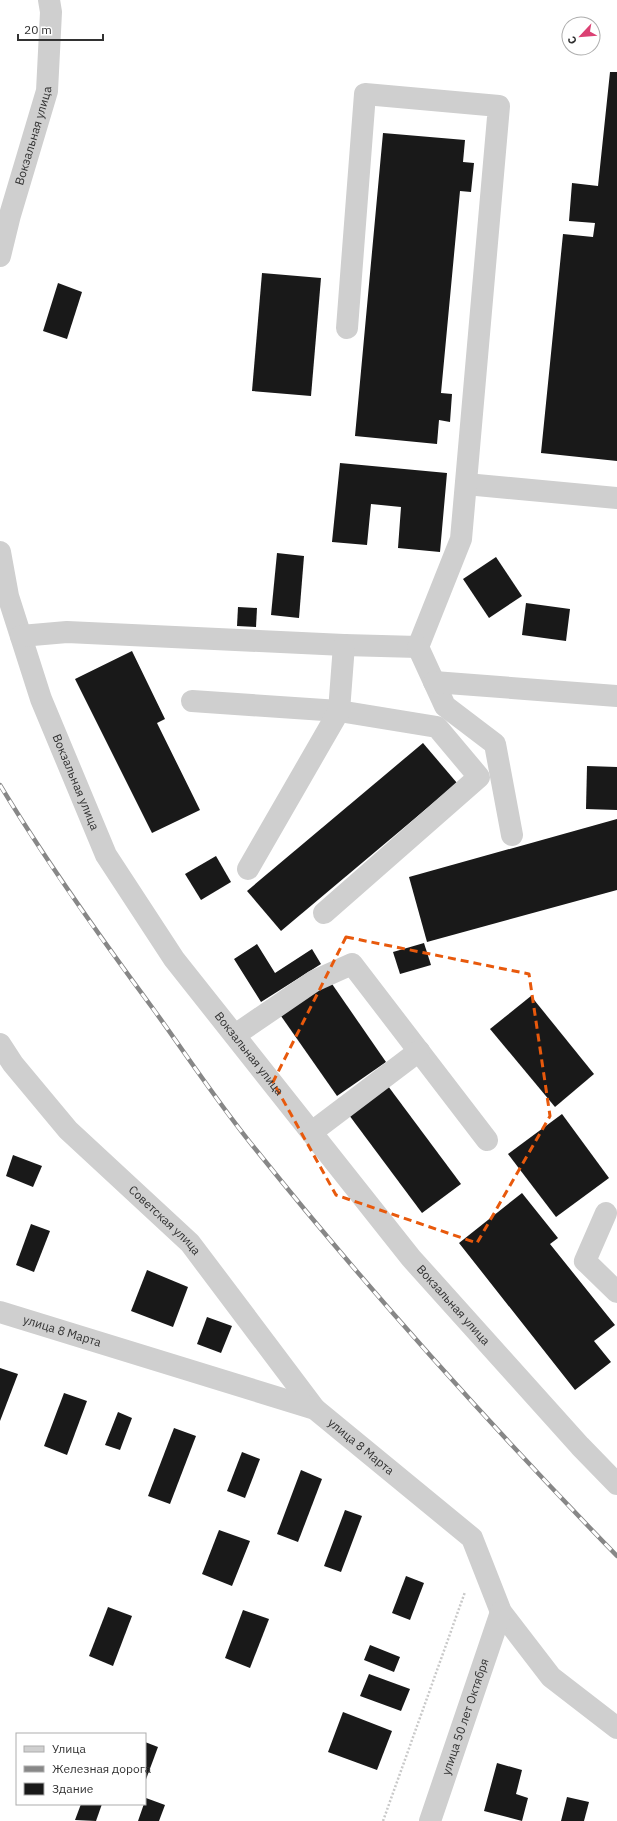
<svg xmlns="http://www.w3.org/2000/svg" width="617" height="1821" viewBox="0 0 617 1821" font-family="'IBM Plex Sans',sans-serif">
	<style>
		.building { fill: #191919 }
		.lines { fill: none; stroke-linecap: round; stroke-linejoin: round }
		.path { stroke: #c9c9c9; stroke-width: 2.5; stroke-dasharray: 2 2; stroke-linecap: butt }
		.minor { stroke: #cfcfcf; stroke-width: 22 }
		.rail-casing { stroke: #878787; stroke-width: 4.5 }
		.rail { stroke: #fff; stroke-width: 3; stroke-dasharray: 9; stroke-linecap: butt }
		.marked { fill: none; stroke: #e8590c; stroke-width: 3; stroke-dasharray: 8 5; stroke-linejoin: round }
		.labels { text-anchor: middle; stroke-width: 4; stroke-linejoin: round; paint-order: stroke }
		.street-label { font-size: 12px; fill: #323232; stroke: #fff }
	</style>
	<rect width="100%" height="100%" fill="#fff"/>
	<g class="building">
		<path d="M610,72H617V461L541,453L563,234L593,237L595,223L569,221L572,183L598,186Z"/>
		<path d="M383,133L465,140L463,162L474,163L471,192L460,191L441,393L452,394L450,422L439,420L437,444L355,436Z"/>
		<path d="M262,273L321,278L311,396L252,391Z"/>
		<path d="M58,283L82,292L67,339L43,331Z"/>
		<path d="M340,463L447,473L440,552L398,548L401,507L371,504L367,545L332,542Z"/>
		<path d="M277,553L304,556L299,618L271,615Z"/>
		<path d="M496,557L522,596L489,618L463,579Z"/>
		<path d="M526,603L570,609L566,641L522,635Z"/>
		<path d="M238,607L257,608L256,627L237,626Z"/>
		<path d="M132,651L165,719L157,723L200,810L152,833L75,679Z"/>
		<path d="M423,743L457,783L281,931L247,891Z"/>
		<path d="M587,766L617,767V810L586,809Z"/>
		<path d="M617,819V890L427,942L409,877Z"/>
		<path d="M216,856L231,882L201,900L185,874Z"/>
		<path d="M424,943L431,965L400,974L393,952Z"/>
		<path d="M257,944L275,973L312,949L321,964L261,1002L234,959Z"/>
		<path d="M330,981L386,1062L337,1096L281,1016Z"/>
		<path d="M531,996L594,1074L555,1107L490,1029Z"/>
		<path d="M388,1086L461,1184L422,1213L349,1115Z"/>
		<path d="M562,1114L609,1178L556,1217L508,1154Z"/>
		<path d="M13,1155L42,1166L33,1187L6,1176Z"/>
		<path d="M522,1193L558,1238L550,1244L615,1325L594,1341L611,1362L575,1390L459,1243Z"/>
		<path d="M31,1224L50,1231L34,1272L16,1265Z"/>
		<path d="M147,1270L188,1287L173,1327L131,1311Z"/>
		<path d="M207,1317L232,1326L221,1353L197,1344Z"/>
		<path d="M0,1368L18,1374L0,1421Z"/>
		<path d="M64,1393L87,1401L67,1455L44,1446Z"/>
		<path d="M118,1412L132,1418L120,1450L105,1445Z"/>
		<path d="M174,1428L196,1436L170,1504L148,1496Z"/>
		<path d="M242,1452L260,1459L245,1498L227,1491Z"/>
		<path d="M301,1470L322,1479L298,1542L277,1534Z"/>
		<path d="M345,1510L362,1516L341,1572L324,1566Z"/>
		<path d="M219,1530L250,1541L232,1586L202,1574Z"/>
		<path d="M406,1576L424,1583L410,1620L392,1613Z"/>
		<path d="M108,1607L132,1616L113,1666L89,1656Z"/>
		<path d="M243,1610L269,1619L250,1668L225,1658Z"/>
		<path d="M370,1645L400,1657L394,1672L364,1660Z"/>
		<path d="M369,1674L410,1689L401,1711L360,1696Z"/>
		<path d="M343,1712L392,1731L377,1770L328,1752Z"/>
		<path d="M145,1742L158,1747L145,1782Z"/>
		<path d="M497,1763L522,1770L516,1794L528,1798L522,1821L484,1811Z"/>
		<path d="M567,1797L589,1802L584,1821H561Z"/>
		<path d="M146,1798L165,1805L159,1821H138Z"/>
		<path d="M81,1804H102L96,1821L75,1820Z"/>
	</g>
	<g class="lines">
		<path class="path" d="M383,1821L465,1592"/>
		<g class="minor">
			<path id="s1" d="M0,256L10,215L47,91L51,12L49,0"/>
			<path d="M466,484L617,498"/>
			<path id="s2" d="M0,552L8,596L41,699L106,855L174,959L411,1258L580,1446L617,1484"/>
			<path d="M21,636L67,632L344,645L418,647L461,539L499,106L365,94L347,328"/>
			<path d="M418,647L445,706L495,744L512,835"/>
			<path d="M434,682L617,696"/>
			<path d="M192,701L339,711L437,727L479,777L324,913"/>
			<path d="M248,869L339,711L344,645"/>
			<path d="M235,1035L314,981L352,964L487,1140"/>
			<path id="s3" d="M0,1044L13,1064L68,1130L190,1243L315,1409"/>
			<path d="M312,1132L419,1051"/>
			<path d="M606,1213L585,1261L617,1292"/>
			<path id="s4" d="M0,1312L315,1409L472,1538L501,1612L551,1677L617,1728"/>
			<path id="s5" d="M430,1821L501,1612"/>
		</g>
		<g class="rail-casing">
			<path id="rail" d="M0,785C47,863 100,937 154,1010C188,1057 220,1106 257,1151C370,1292 491,1426 617,1556"/>
		</g>
		<use href="#rail" class="rail"/>
	</g>
	<path class="marked" d="M346,937L529,974L550,1116L477,1243L336,1195L273,1082Z"/>
	<g class="labels">
		<g class="street-label">
			<text dy="4" stroke="none"><textPath href="#s1" startOffset="125">Вокзальная улица</textPath></text>
			<text dy="4" stroke="none"><textPath href="#s2" startOffset="243">Вокзальная улица</textPath></text>
			<text dy="4" stroke="none"><textPath href="#s2" startOffset="567">Вокзальная улица</textPath></text>
			<text dy="4" stroke="none"><textPath href="#s3" startOffset="242">Советская улица</textPath></text>
			<text dy="4" stroke="none"><textPath href="#s2" startOffset="891">Вокзальная улица</textPath></text>
			<text dy="4" stroke="none"><textPath href="#s4" startOffset="65">улица 8 Марта</textPath></text>
			<text dy="4" stroke="none"><textPath href="#s4" startOffset="389">улица 8 Марта</textPath></text>
			<text dy="4" stroke="none"><textPath href="#s5" startOffset="110">улица 50 лет Октября</textPath></text>
		</g>
	</g>
	<rect x="16" y="1733" width="130" height="72" fill="#ffffff" stroke="#adadad"/>
	<rect x="24" y="1746" width="20" height="6" fill="#cfcfcf" stroke="#adadad"/>
	<text x="52" y="1753" font-size="12" fill="#323232">Улица</text>
	<rect x="24" y="1766" width="20" height="6" fill="#878787" stroke="#adadad"/>
	<text x="52" y="1773" font-size="12" fill="#323232">Железная дорога</text>
	<rect x="24" y="1783" width="20" height="12" fill="#191919" stroke="#adadad"/>
	<text x="52" y="1793" font-size="12" fill="#323232">Здание</text>
	<g transform="translate(581 36) rotate(244)"><circle r="19" fill="#ffffff" stroke="#adadad"/>
	<path d="M0-3L7 15L0 10L-7 15Z" fill="#db4173"/>
	<text y="-6" font-size="11" font-weight="bold" text-anchor="middle" fill="#323232">С</text>
	</g>
	<path d="M18 34v6h85v-6" fill="none" stroke="#323232" stroke-width="2"/>
	<text x="24" y="34" font-size="12" fill="#323232" stroke="#ffffff" stroke-width="3" paint-order="stroke">20 m</text>
</svg>
